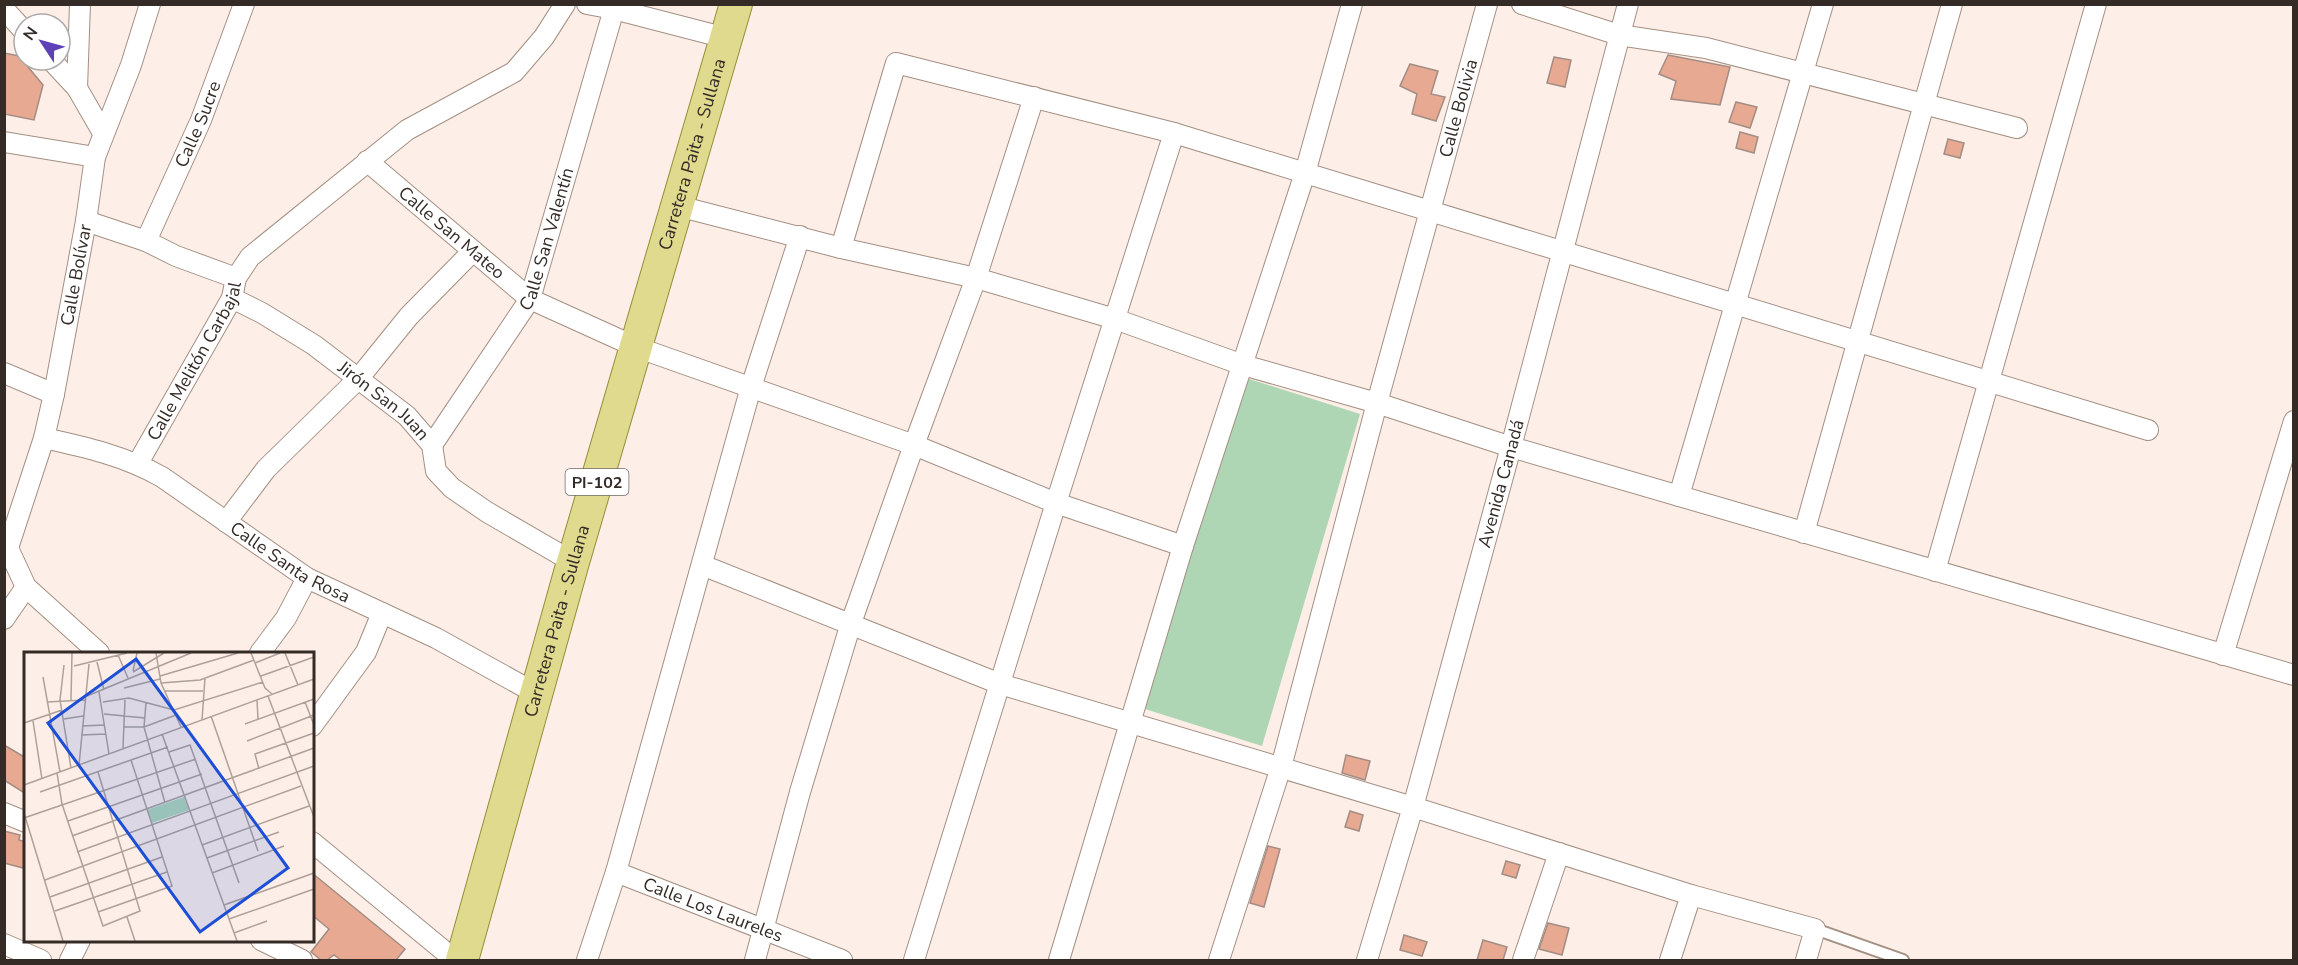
<svg xmlns="http://www.w3.org/2000/svg" width="2298" height="965" viewBox="0 0 2298 965" font-family="'Nunito Sans',sans-serif">
	<style>
		.green { fill: #aed6b5 }
		.building { fill: #e7a991; stroke: #a28c83; stroke-width: 1.5 }
		.lines { fill: none; stroke-linecap: round; stroke-linejoin: round }
		.service-casing { stroke: #a48f83; stroke-width: 14 }
		.minor-casing { stroke: #a48f83; stroke-width: 22 }
		.primary-casing { stroke: #968d38; stroke-width: 34 }
		.service { stroke: #fff; stroke-width: 10 }
		.minor { stroke: #fff; stroke-width: 20 }
		.primary { stroke: #dfda8d; stroke-width: 32 }
		.labels { text-anchor: middle; stroke-width: 6; stroke-linejoin: round; paint-order: stroke }
		.shield { fill: #fff; stroke: #716b68; stroke-width: 1.5 }
		.shield-label { font-size: 16px; font-weight: bold; fill: #342b27 }
		.street-label { font-size: 18px; fill: #342b27; stroke: #fff }
		.inset-road { fill: none; stroke: #ada19a; stroke-width: 1.5 }
		.view { fill: #1d4ed8; fill-opacity: 0.15; stroke: #1d4ed8; stroke-width: 3 }
		.inset-edge { fill: none; stroke: #342b27; stroke-width: 3 }
	</style>
	<rect width="100%" height="100%" fill="#fdefe7"/>
	<path class="green" d="M1243,377L1360,414L1262,746L1145,709Z"/>
	<g class="building">
		<path d="M4,53L19,56L43,85L34,120L4,114Z"/>
		<path d="M1668,55L1730,67L1720,105L1671,99L1676,81L1659,74Z"/>
		<path d="M1554,57L1571,60L1565,87L1547,83Z"/>
		<path d="M1410,64L1438,71L1431,94L1445,97L1436,121L1412,114L1417,94L1400,86Z"/>
		<path d="M1736,102L1757,107L1750,128L1729,122Z"/>
		<path d="M1740,132L1758,137L1754,153L1736,148Z"/>
		<path d="M1948,139L1964,143L1960,158L1944,154Z"/>
		<path d="M4,745L26,758V794L4,780Z"/>
		<path d="M1346,755L1370,761L1365,780L1342,773Z"/>
		<path d="M1350,811L1363,815L1359,831L1345,827Z"/>
		<path d="M4,831L20,835L19,840L26,842V860L23,868L4,863Z"/>
		<path d="M1268,846L1280,849L1264,907L1250,903Z"/>
		<path d="M1506,861L1520,865L1516,878L1502,874Z"/>
		<path d="M312,873L405,949L396,960H341L334,955L327,960H321L311,952L329,929L312,915Z"/>
		<path d="M1548,923L1569,928L1562,955L1539,949Z"/>
		<path d="M1404,935L1427,942L1422,956L1400,950Z"/>
		<path d="M1483,940L1507,947L1503,960H1477Z"/>
	</g>
	<g class="lines">
		<g class="service-casing">
			<path id="service" d="M1815,929L1903,960"/>
		</g>
		<g class="minor-casing">
			<g id="minor">
				<path d="M587,4L614,9L726,38"/>
				<path d="M1522,4L1619,35L1706,48L2017,128"/>
				<path d="M4,9L24,31"/>
				<path d="M51,60L77,88L103,133"/>
				<path d="M77,88L80,4"/>
				<path d="M4,142L95,157"/>
				<path id="s1" d="M367,161L530,299L636,347L914,445L1056,503L1183,546"/>
				<path d="M678,206L841,248L976,278L1115,319L1243,365L1377,403L1511,447L2294,675"/>
				<path d="M86,221L146,241L176,256L236,278"/>
				<path id="s2" d="M146,241L201,120L244,4"/>
				<path d="M841,248L896,63L1174,133L2148,430"/>
				<path id="s3" d="M232,298L262,313L314,345L407,416L432,445L436,471L452,488L487,512L573,562"/>
				<path d="M4,373L54,394"/>
				<path id="s4" d="M44,438C85,447 125,456 162,477L307,578L436,638L537,694"/>
				<path id="s5" d="M432,445L530,299L614,9"/>
				<path id="s6" d="M138,463L232,298L236,278L250,257L407,130L514,72L544,37L565,4"/>
				<path d="M1679,496L1823,4"/>
				<path d="M226,522L266,469L358,379L409,316L473,251"/>
				<path d="M1804,533L1952,4"/>
				<path d="M4,545L8,548L26,587L99,653"/>
				<path id="s7" d="M8,548L44,438L54,394L86,221L95,157L131,65L150,4"/>
				<path d="M702,565L1000,684L1413,807L1691,895L1815,929L1806,960"/>
				<path d="M1935,571L2096,4"/>
				<path d="M4,619L26,587"/>
				<path d="M260,653L286,618L307,578"/>
				<path d="M2223,655L2294,421"/>
				<path d="M312,726L366,652L382,613"/>
				<path d="M4,813L26,822"/>
				<path d="M312,842L455,960"/>
				<path id="s8" d="M616,872L842,960"/>
				<path d="M261,940L302,960"/>
				<path d="M4,944L41,960"/>
				<path d="M70,960L80,940"/>
				<path d="M587,960L616,872L751,387L800,236"/>
				<path d="M755,960L800,792L851,623L914,445L976,278L1034,97"/>
				<path d="M914,960L1056,503L1174,133"/>
				<path d="M1059,960L1183,546L1305,173L1352,4"/>
				<path id="s9" d="M1219,960L1281,767L1377,403L1487,4"/>
				<path id="s10" d="M1367,960L1413,807L1511,447L1628,4"/>
				<path d="M1523,960L1559,853"/>
				<path d="M1670,960L1691,895"/>
			</g>
		</g>
		<g class="primary-casing">
			<g id="primary">
				<path id="s11" d="M462,960L573,562L736,4"/>
			</g>
		</g>
		<use href="#service" class="service"/>
		<use href="#minor" class="minor"/>
		<use href="#primary" class="primary"/>
	</g>
	<g class="labels">
		<rect class="shield" x="565.5" y="469" width="63" height="26" rx="4.5"/>
		<g class="shield-label">
			<text x="597" y="488">PI-102</text>
		</g>
		<g class="street-label">
			<text dy="6" stroke="none"><textPath href="#s9" startOffset="885">Calle Bolivia</textPath></text>
			<text dy="6" stroke="none"><textPath href="#s2" startOffset="128">Calle Sucre</textPath></text>
			<text dy="6" stroke="none"><textPath href="#s11" startOffset="838">Carretera Paita - Sullana</textPath></text>
			<text dy="6" stroke="none"><textPath href="#s1" startOffset="111">Calle San Mateo</textPath></text>
			<text dy="6" stroke="none"><textPath href="#s5" startOffset="238">Calle San Valentín</textPath></text>
			<text dy="6" stroke="none"><textPath href="#s7" startOffset="282">Calle Bolívar</textPath></text>
			<text dy="6" stroke="none"><textPath href="#s6" startOffset="117">Calle Melitón Carbajal</textPath></text>
			<text dy="6" stroke="none"><textPath href="#s3" startOffset="184">Jirón San Juan</textPath></text>
			<text dy="6" stroke="none"><textPath href="#s10" startOffset="495">Avenida Canadá</textPath></text>
			<text dy="6" stroke="none"><textPath href="#s4" startOffset="279">Calle Santa Rosa</textPath></text>
			<text dy="6" stroke="none"><textPath href="#s11" startOffset="352">Carretera Paita - Sullana</textPath></text>
			<text dy="6" stroke="none"><textPath href="#s8" startOffset="104">Calle Los Laureles</textPath></text>
		</g>
	</g>
	<g transform="translate(24 652)">
		<rect width="290" height="290" fill="#fdefe7"/>
		<path d="M160,145L165,158L128,171L123,158Z" fill="#aed6b5"/>
		<path class="inset-road" d="M132,1L137,31L157,75M227,1L241,36L248,42M261,1L274,33M94,3L104,26M73,10L80,38M231,11L256,1M40,13L36,48L47,116M50,14L103,1M109,19L113,1M109,20L140,1M136,24L214,1M237,24L290,5M19,25L36,120M137,31L176,28L230,8M100,36L136,27M140,39H179M75,40L85,102M63,44L167,1M244,44L290,165M47,48L48,1M233,48L234,67M23,50L61,48M79,50L105,46L150,58L239,30M281,50L290,73M122,51L120,75L141,151M80,62L121,66M187,64L234,199M40,67L59,64M178,68L181,26M9,69L18,127M0,71L38,58M221,72L290,47M58,74L80,73M100,75H120L152,63M138,82L213,289M57,83L82,82M223,89L290,63M99,96L101,48M145,100L166,93L215,231M55,113L65,12M235,117L231,102L290,81M33,121L38,152L79,274L116,259L74,120M0,133L290,27M16,140L144,95M0,161L39,289M0,166L172,107M44,169L178,122M48,184L290,96M178,193L285,154M53,200L290,114M183,206L255,180M188,221L260,194M21,228L277,134M26,245L138,205M200,253L290,221M31,259L143,220M74,260L148,234L107,108M103,265L111,289M205,267L290,237M210,281L243,269"/>
		<path class="view" d="M112,7L264,216L176,280L24,71Z"/>
		<rect width="290" height="290" class="inset-edge"/>
	</g>
	<rect width="2298" height="965" fill="none" stroke="#342b27" stroke-width="12"/>
	<g transform="translate(42 42) rotate(306)"><circle r="28" fill="#ffffff" stroke="#aeaaa9" stroke-width="1.5"/>
	<path d="M0-4.5L10 22L0 15L-10 22Z" fill="#5e40b9"/>
	<text y="-9" font-size="16" font-weight="bold" text-anchor="middle" fill="#342b27">N</text>
	</g>
</svg>
